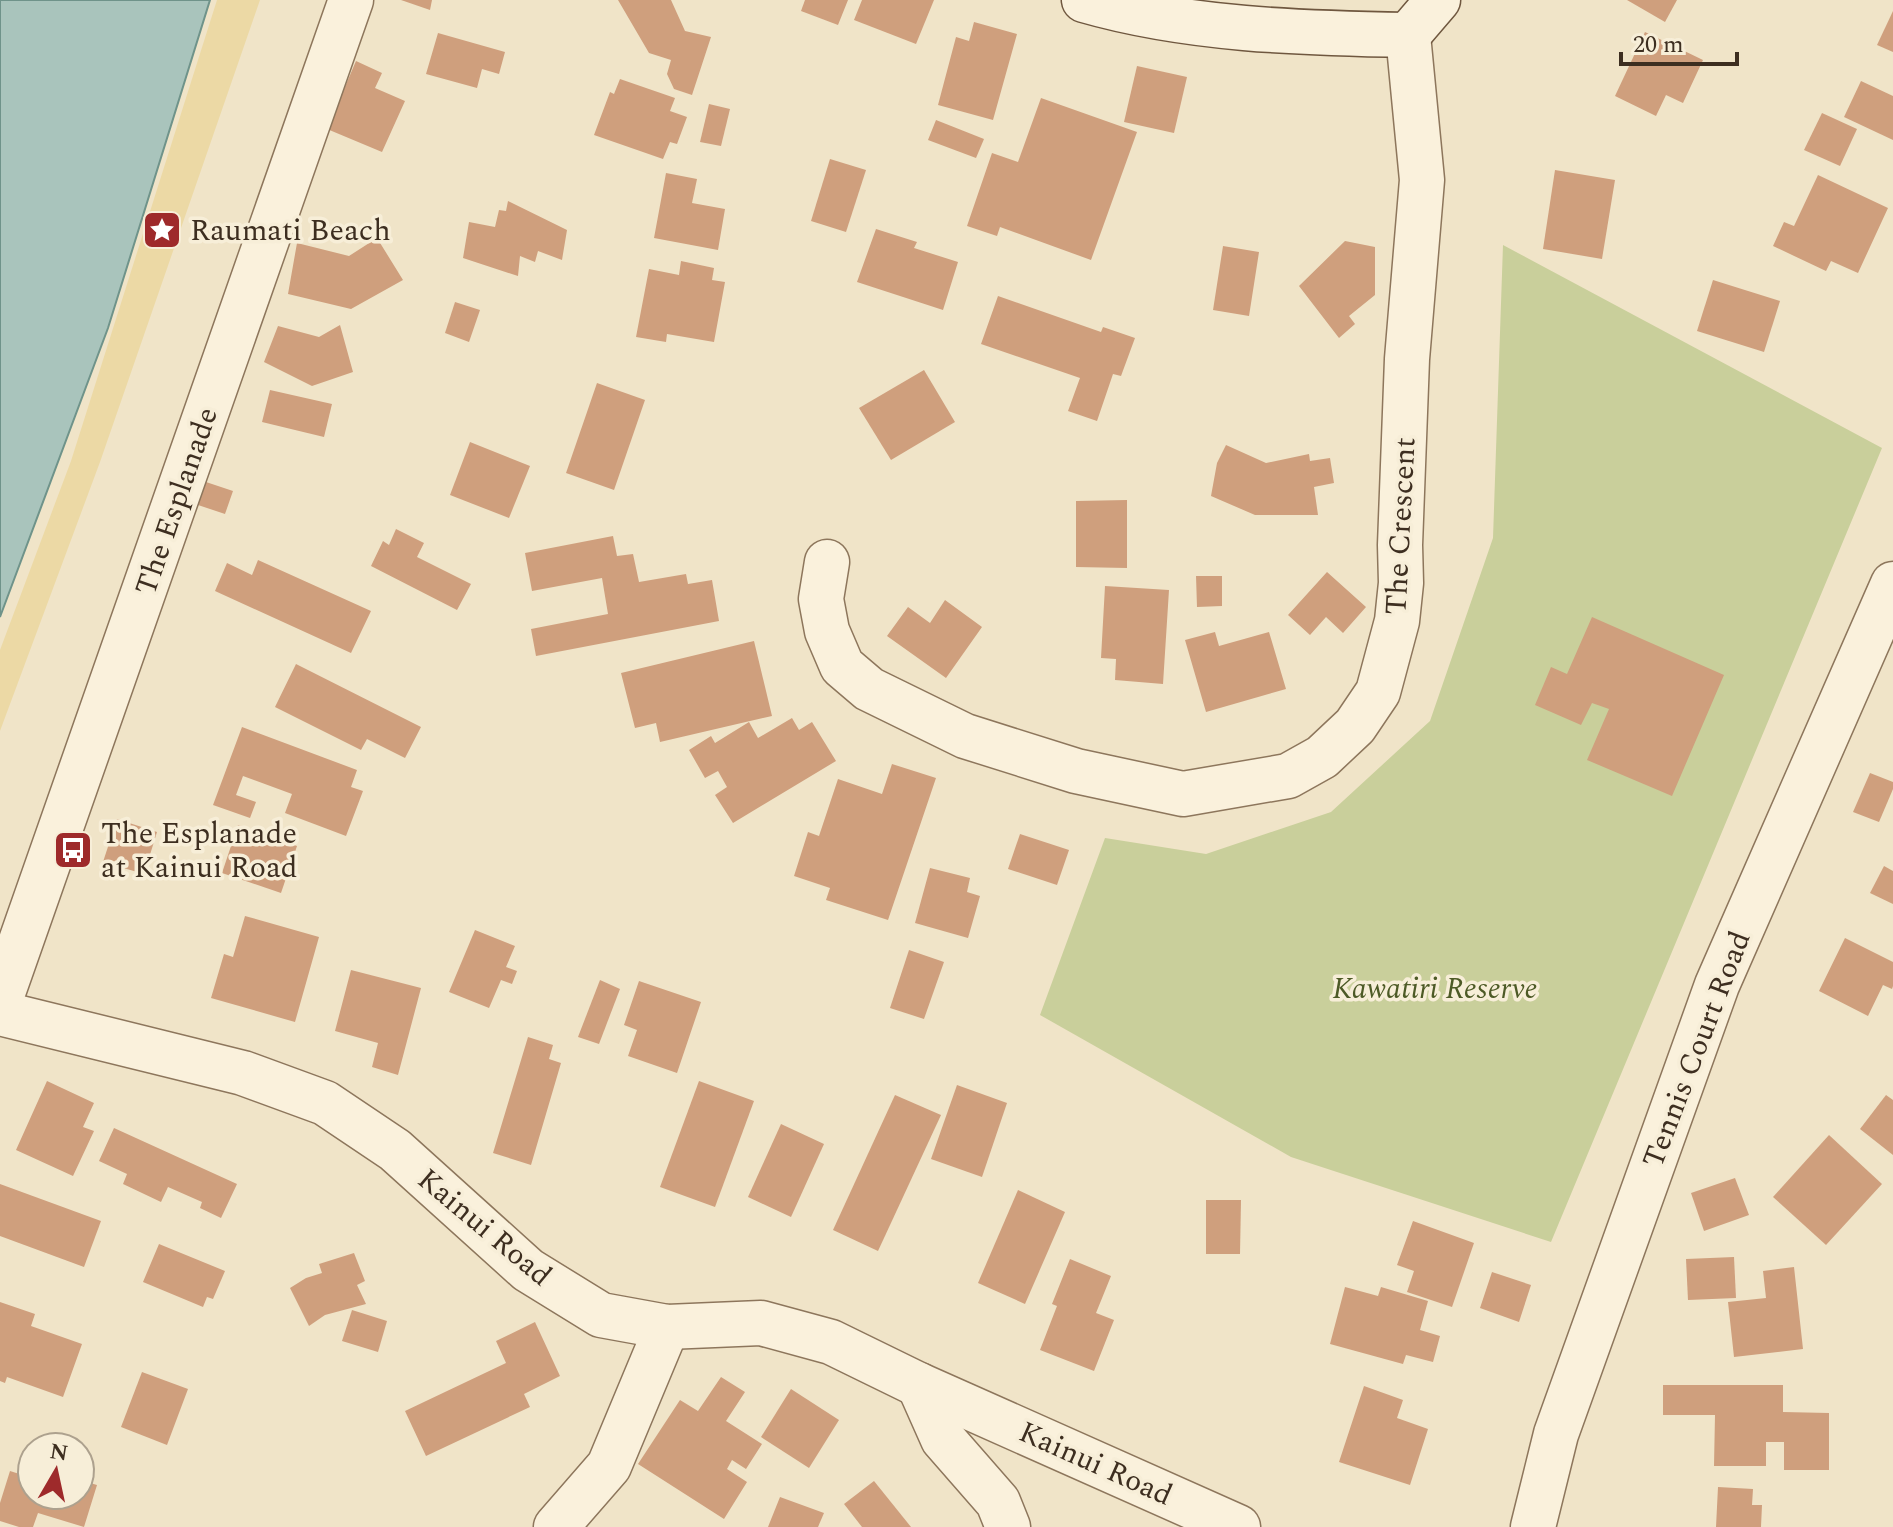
<svg xmlns="http://www.w3.org/2000/svg" width="1893" height="1527" viewBox="0 0 1893 1527" font-family="Spectral,serif">
	<style>
		.green { fill: #c9cf9b }
		.sand { fill: #ecd9a5 }
		.water { fill: #a9c4bc; stroke: #6f938a; stroke-width: 2 }
		.building { fill: #cf9f7d }
		.lines { fill: none; stroke-linecap: round; stroke-linejoin: round }
		.minor-casing { stroke: #8d765c; stroke-width: 47 }
		.secondary-casing { stroke: #6f573f; stroke-width: 47 }
		.minor { stroke: #faf1dc; stroke-width: 44 }
		.secondary { stroke: #faf1dc; stroke-width: 44 }
		.labels { text-anchor: middle; stroke-width: 7; stroke-linejoin: round; paint-order: stroke }
		.poi-label { font-size: 30px; fill: #3d2e20; stroke: #f7eed8; text-anchor: start }
		.street-label { font-size: 30px; fill: #3d2e20; stroke: #f7eed8 }
		.park-label { font-size: 30px; font-style: italic; fill: #4d5a26; stroke: #f7eed8 }
	</style>
	<rect width="100%" height="100%" fill="#f0e4c8"/>
	<path class="green" d="M1503,245L1882,448L1551,1242L1291,1157L1040,1015L1105,838L1206,854L1331,812L1430,721L1493,538Z"/>
	<path class="sand" d="M217,0H260L100,462L0,731V650L71,461Z"/>
	<path class="water" d="M0,0H210L108,328L0,617Z"/>
	<g class="building">
		<path d="M401,0H432L430,10Z"/>
		<path d="M618,0H671L685,31L711,37L692,95L674,89L667,74L671,60L649,53Z"/>
		<path d="M805,0H848L838,25L801,11Z"/>
		<path d="M862,0H934L916,44L854,20Z"/>
		<path d="M1627,0H1677L1665,22Z"/>
		<path d="M1893,11V52L1877,45Z"/>
		<path d="M974,22L1017,34L993,120L938,105L956,37L969,41Z"/>
		<path d="M1645,32L1703,60L1683,103L1666,95L1656,116L1615,96Z"/>
		<path d="M438,33L505,52L499,74L482,69L477,88L426,74Z"/>
		<path d="M356,61L382,73L375,88L405,101L382,152L327,129Z"/>
		<path d="M1137,66L1187,77L1174,133L1124,122Z"/>
		<path d="M620,79L675,98L670,111L687,117L677,144L670,142L663,159L594,135L610,92L614,94Z"/>
		<path d="M1861,81L1893,96V140L1844,117Z"/>
		<path d="M1041,98L1137,132L1091,260L1000,227L997,236L967,226L992,153L1018,162Z"/>
		<path d="M709,104L730,109L721,146L700,142Z"/>
		<path d="M1822,113L1857,129L1840,166L1804,150Z"/>
		<path d="M936,120L984,139L976,158L928,140Z"/>
		<path d="M830,159L866,170L846,232L811,221Z"/>
		<path d="M1555,170L1615,180L1602,259L1543,249Z"/>
		<path d="M666,173L697,179L692,203L725,209L718,250L654,238Z"/>
		<path d="M1818,175L1888,208L1858,273L1831,261L1826,271L1773,246L1784,222L1794,226Z"/>
		<path d="M508,201L567,230L562,260L538,251L535,262L520,256L518,276L463,258L469,222L495,227L499,210L506,211Z"/>
		<path d="M876,229L917,242L914,248L958,262L943,310L857,282Z"/>
		<path d="M377,238L403,280L351,309L288,294L297,243L349,256Z"/>
		<path d="M1345,241L1375,247V295L1349,316L1355,324L1339,338L1299,286Z"/>
		<path d="M1223,246L1259,252L1249,316L1213,310Z"/>
		<path d="M681,261L714,268L712,280L725,282L714,342L667,334L666,342L636,337L649,269L679,275Z"/>
		<path d="M1713,280L1780,301L1764,352L1697,331Z"/>
		<path d="M998,296L1101,332L1103,327L1135,338L1121,376L1113,374L1097,421L1068,411L1080,378L981,344Z"/>
		<path d="M455,302L480,310L469,342L445,333Z"/>
		<path d="M340,325L353,372L312,386L264,362L278,326L319,337Z"/>
		<path d="M924,370L955,422L891,460L859,408Z"/>
		<path d="M597,383L645,400L614,490L566,473Z"/>
		<path d="M270,390L332,404L324,437L262,422Z"/>
		<path d="M470,442L530,466L509,518L450,495Z"/>
		<path d="M1226,445L1266,463L1309,454L1310,461L1330,458L1334,483L1314,487L1318,515H1255L1211,496L1217,463Z"/>
		<path d="M200,480L233,491L225,514L192,503Z"/>
		<path d="M1127,500V568L1076,567V501Z"/>
		<path d="M396,529L424,543L417,557L471,584L457,610L371,566L383,541L389,545Z"/>
		<path d="M613,536L617,556L633,554L639,582L686,574L688,584L712,580L719,621L536,656L531,629L608,614L602,578L532,591L525,553Z"/>
		<path d="M258,560L371,611L351,653L215,591L227,563L252,575Z"/>
		<path d="M1327,572L1366,607L1343,633L1326,617L1310,635L1288,615Z"/>
		<path d="M1196,576H1222V606L1197,607Z"/>
		<path d="M1105,586L1169,590L1163,684L1115,680L1116,659L1101,658Z"/>
		<path d="M945,600L982,627L946,678L887,636L908,607L930,623Z"/>
		<path d="M1592,617L1724,675L1672,796L1587,760L1609,709L1592,703L1581,725L1535,705L1551,667L1567,674Z"/>
		<path d="M1215,632L1219,646L1269,632L1286,689L1206,712L1185,640Z"/>
		<path d="M754,641L772,716L660,742L656,723L635,728L621,673Z"/>
		<path d="M296,664L421,727L405,758L367,739L361,750L275,707Z"/>
		<path d="M792,718L799,730L812,722L836,761L733,823L715,795L727,787L718,771L705,778L689,750L711,736L715,743L749,722L758,738Z"/>
		<path d="M242,727L357,770L351,787L363,791L346,836L285,813L292,794L243,776L236,795L256,802L250,818L213,805Z"/>
		<path d="M892,764L936,778L888,920L826,900L830,888L794,876L808,832L819,836L838,779L882,794Z"/>
		<path d="M1870,773L1893,782V789L1879,822L1853,812Z"/>
		<path d="M117,819L157,832L144,874L103,862Z"/>
		<path d="M238,825L297,846L281,893L222,873Z"/>
		<path d="M1020,834L1069,850L1057,885L1008,869Z"/>
		<path d="M1884,866L1893,871V904L1870,893Z"/>
		<path d="M930,868L970,878L967,892L980,896L968,938L915,923Z"/>
		<path d="M245,916L319,937L295,1022L211,998L224,954L233,957Z"/>
		<path d="M475,930L515,946L506,967L517,971L512,984L501,980L489,1008L449,992Z"/>
		<path d="M1845,938L1893,962V986L1892,989L1883,985L1868,1016L1819,991Z"/>
		<path d="M909,950L944,962L924,1019L890,1008Z"/>
		<path d="M351,970L421,988L398,1075L372,1067L378,1043L335,1031Z"/>
		<path d="M600,980L620,989L599,1044L578,1037Z"/>
		<path d="M639,981L701,1002L677,1073L628,1056L637,1030L624,1025Z"/>
		<path d="M528,1037L553,1045L549,1059L561,1063L531,1165L493,1153Z"/>
		<path d="M47,1081L94,1103L83,1127L94,1131L73,1176L16,1150Z"/>
		<path d="M699,1081L754,1101L715,1207L660,1187Z"/>
		<path d="M957,1085L1007,1103L982,1177L931,1159Z"/>
		<path d="M895,1095L941,1115L878,1251L833,1230Z"/>
		<path d="M1886,1095L1893,1100V1155L1860,1129Z"/>
		<path d="M781,1124L824,1144L791,1217L748,1197Z"/>
		<path d="M114,1128L237,1184L221,1218L200,1208L202,1202L168,1187L161,1202L123,1184L127,1174L99,1161Z"/>
		<path d="M1829,1135L1882,1184L1826,1245L1773,1197Z"/>
		<path d="M1735,1178L1749,1215L1704,1231L1691,1193Z"/>
		<path d="M0,1184L101,1221L84,1267L0,1236Z"/>
		<path d="M1018,1190L1065,1212L1025,1304L978,1283Z"/>
		<path d="M1206,1200H1241L1240,1254H1206Z"/>
		<path d="M1413,1221L1474,1243L1452,1307L1407,1292L1414,1271L1397,1265Z"/>
		<path d="M159,1244L225,1271L213,1299L207,1297L203,1307L143,1282Z"/>
		<path d="M354,1253L365,1281L357,1285L366,1304L325,1315L309,1326L290,1288L306,1278L322,1273L319,1264Z"/>
		<path d="M1734,1257L1736,1298L1688,1300L1686,1259Z"/>
		<path d="M1070,1259L1111,1276L1096,1313L1114,1320L1094,1371L1040,1350L1057,1306L1052,1304Z"/>
		<path d="M1794,1267L1803,1349L1734,1357L1728,1302L1766,1298L1763,1271Z"/>
		<path d="M1492,1272L1531,1285L1519,1322L1480,1308Z"/>
		<path d="M1345,1287L1378,1296L1381,1287L1428,1301L1420,1330L1440,1336L1433,1362L1406,1355L1403,1364L1330,1344Z"/>
		<path d="M0,1302L35,1314L31,1326L82,1344L63,1397L7,1377L5,1383L0,1381Z"/>
		<path d="M352,1310L387,1321L378,1352L342,1341Z"/>
		<path d="M535,1322L560,1376L524,1394L530,1407L426,1456L405,1411L506,1363L496,1341Z"/>
		<path d="M142,1372L188,1389L167,1445L121,1427Z"/>
		<path d="M721,1377L745,1392L726,1421L762,1444L746,1469L732,1460L727,1469L747,1482L724,1519L638,1464L680,1400L698,1411Z"/>
		<path d="M1663,1385H1783V1412L1829,1413V1470H1784V1442H1766V1466H1714L1715,1415H1663Z"/>
		<path d="M1364,1386L1403,1400L1397,1418L1428,1429L1410,1485L1339,1462Z"/>
		<path d="M791,1389L839,1420L809,1468L761,1437Z"/>
		<path d="M10,1471L32,1478V1495H80V1480L97,1485L84,1527L38,1513L33,1527H19L0,1521V1503Z"/>
		<path d="M874,1481L911,1527H862L844,1504Z"/>
		<path d="M1718,1487L1753,1489L1752,1505H1762L1761,1527H1716Z"/>
		<path d="M780,1497L824,1513L818,1527H768Z"/>
	</g>
	<g class="lines">
		<g class="minor-casing">
			<g id="minor">
				<path d="M827,562L821,599L827,631L842,666L869,689L965,736L1076,771L1183,794L1288,776L1322,757L1355,726L1378,692L1397,621L1401,583L1400,545L1407,359L1422,180L1408,35"/>
				<path d="M0,1001L351,0"/>
				<path d="M0,1013L243,1073L325,1103L395,1150L528,1270L601,1315L667,1327L761,1323L831,1342L919,1385L1238,1527"/>
				<path d="M919,1385L943,1439L998,1502L1008,1527"/>
				<path d="M556,1527L609,1466L667,1327"/>
				<path d="M1533,1527L1556,1434L1717,985L1893,584"/>
			</g>
		</g>
		<g class="secondary-casing">
			<path id="secondary" d="M1084,0C1188,30 1300,33 1408,35L1438,0"/>
		</g>
		<use href="#minor" class="minor"/>
		<use href="#secondary" class="secondary"/>
	</g>
	<defs>
		<g id="sight-square" transform="scale(2)"><rect x="-9" y="-9" width="18" height="18" rx="4" fill="#9e2a2b" stroke="#f7eed8"/><path d="M0-6L1.8-2.2L6-1.7L2.9 1.2L3.7 5.4L0 3.3L-3.7 5.4L-2.9 1.2L-6-1.7L-1.8-2.2Z" fill="#fff"/></g>
		<g id="bus-square" transform="scale(2)"><rect x="-9" y="-9" width="18" height="18" rx="4" fill="#9e2a2b" stroke="#f7eed8"/><path d="M-5-6H5V4H4V6H2V4H-2V6H-4V4H-5ZM-3.5-4V0h7V-4ZM-3.5 1.2v1.5H-2V1.2ZM2 1.2v1.5H3.5V1.2Z" fill="#fff"/></g>
	</defs>
	<g fill-rule="evenodd">
		<use href="#sight-square" x="162" y="230"/>
		<use href="#bus-square" x="73" y="850"/>
	</g>
	<g class="labels">
		<g class="poi-label">
			<text x="190" y="240">Raumati Beach</text>
			<text x="101" y="843">The Esplanade<tspan x="101" dy="34">at Kainui Road</tspan></text>
		</g>
		<g class="street-label">
			<text transform="translate(176 501) rotate(-71)" y="10">The Esplanade</text>
			<text transform="translate(1400 526) rotate(-87)" y="10">The Crescent</text>
			<text transform="translate(1696 1049) rotate(-69)" y="10">Tennis Court Road</text>
			<text transform="translate(485 1227) rotate(40)" y="10">Kainui Road</text>
			<text transform="translate(1096 1463) rotate(24)" y="10">Kainui Road</text>
		</g>
		<g class="park-label">
			<text x="1435" y="998">Kawatiri Reserve</text>
		</g>
	</g>
	<g transform="translate(56 1471) rotate(9)"><circle r="38" fill="#f7eed8" stroke="#ada18e" stroke-width="2"/>
	<path d="M0-6L14 30L0 20L-14 30Z" fill="#9e2a2b"/>
	<text y="-12" font-size="22" font-weight="bold" text-anchor="middle" fill="#3d2e20">N</text>
	</g>
	<path d="M1621 52v12h116v-12" fill="none" stroke="#3d2e20" stroke-width="4"/>
	<text x="1633" y="52" font-size="24" fill="#3d2e20" stroke="#f7eed8" stroke-width="6" paint-order="stroke">20 m</text>
</svg>
